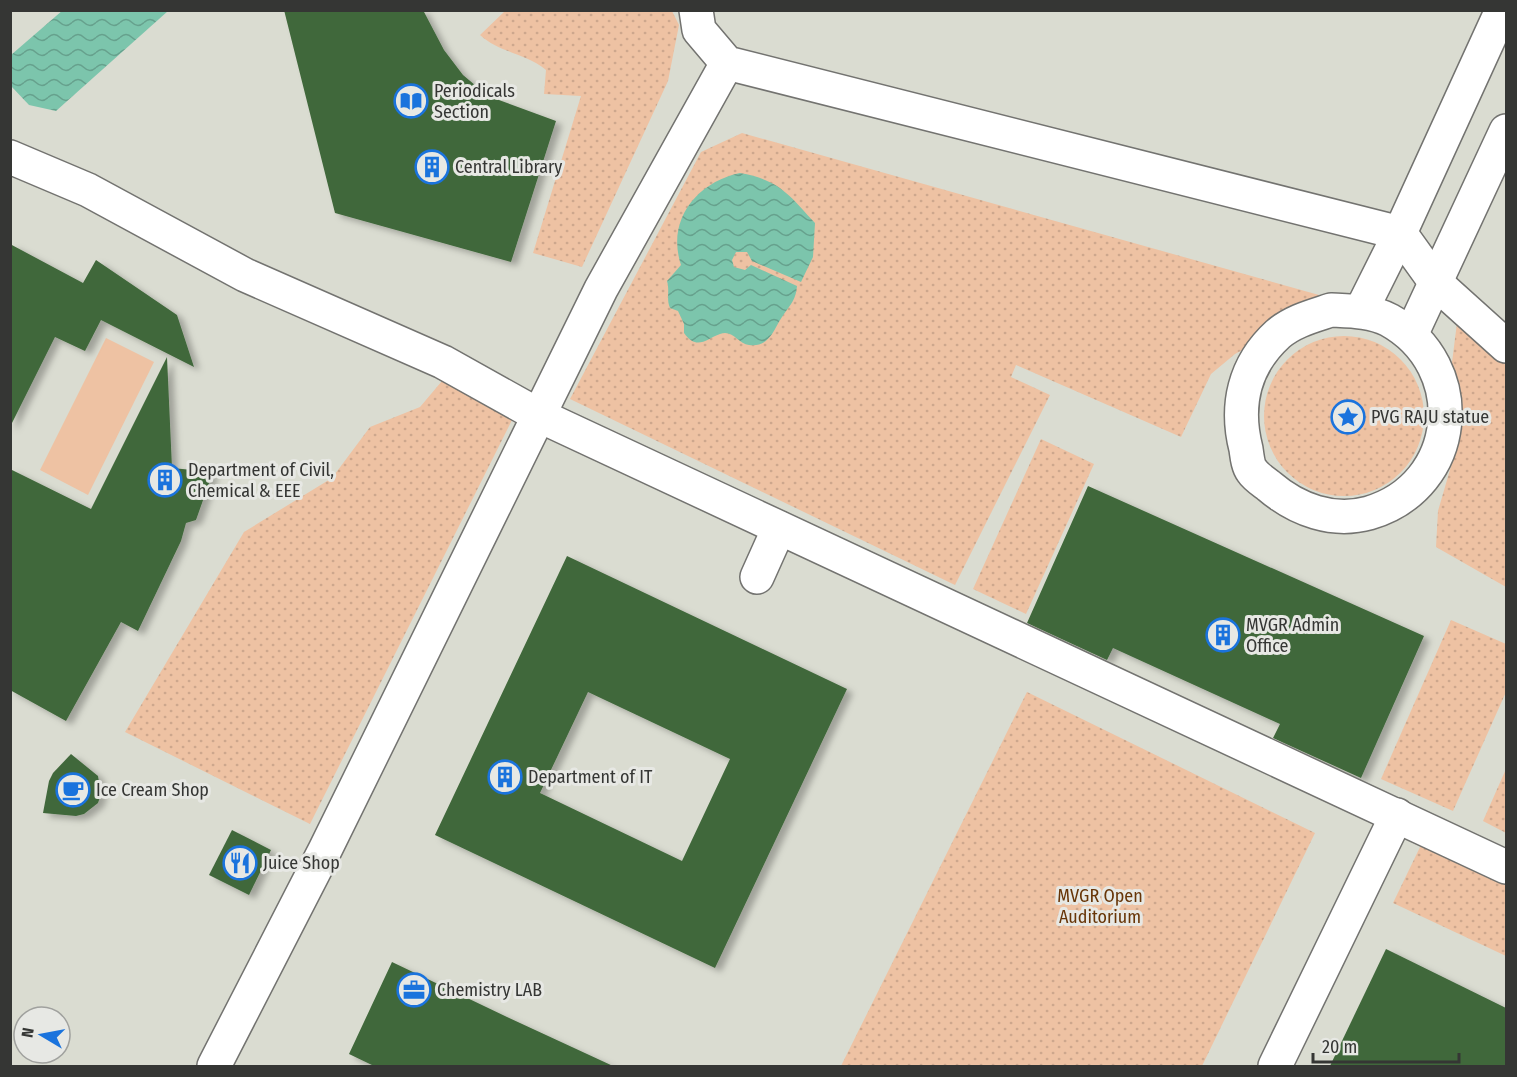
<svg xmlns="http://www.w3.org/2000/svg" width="1517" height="1077" viewBox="0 0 1517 1077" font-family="'Fira Sans Condensed',sans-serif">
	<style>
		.built { fill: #dadcd1; fill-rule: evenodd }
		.green { fill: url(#green-dots) }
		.pitch { fill: #eec2a3 }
		.water { fill: url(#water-waves) }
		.building { fill: #40673b; fill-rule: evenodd; filter: url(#shadow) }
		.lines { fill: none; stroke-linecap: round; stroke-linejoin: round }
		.minor-casing { stroke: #737370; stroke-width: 36 }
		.minor { stroke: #fff; stroke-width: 33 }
		.labels { text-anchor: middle; stroke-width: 6; stroke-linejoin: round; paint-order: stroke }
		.poi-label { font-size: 18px; fill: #353634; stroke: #e7e8e4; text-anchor: start }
		.park-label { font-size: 18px; fill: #673507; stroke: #e7e8e4 }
	</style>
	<defs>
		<pattern id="green-dots" width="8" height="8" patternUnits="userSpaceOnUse" patternTransform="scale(1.5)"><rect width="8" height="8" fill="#eec2a3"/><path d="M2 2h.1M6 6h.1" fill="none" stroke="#cda78d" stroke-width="1.8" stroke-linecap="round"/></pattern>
		<pattern id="water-waves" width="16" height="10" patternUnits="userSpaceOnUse" patternTransform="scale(1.5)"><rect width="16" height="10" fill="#7cc5ac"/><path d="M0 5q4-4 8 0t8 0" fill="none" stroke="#66a18d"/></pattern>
		<filter id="shadow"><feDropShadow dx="6" dy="4" stdDeviation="3" flood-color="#0004"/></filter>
	</defs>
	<rect width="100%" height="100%" fill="#e7e8e4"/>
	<path class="built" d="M10,11H1506V1066H11ZM24,1017H60V1053H24Z"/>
	<g class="green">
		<path d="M505,11H672L679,25L668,81L582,267L533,253L581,96L544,94L546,70C525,53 500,53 480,35Z"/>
		<path d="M742,133L1319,295L1316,311L1235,354L1211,374L1181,437L1016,365L1011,377L1050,395L955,585L570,399L701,152Z"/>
		<path d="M1458,315L1506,362V587L1436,547L1438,511L1456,449L1450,378Z"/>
		<circle cx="1344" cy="416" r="80"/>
		<path d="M442,381L514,416L310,824L125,732L244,532L332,478L370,427L420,407Z"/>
		<path d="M1041,439L1094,464L1026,614L973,589Z"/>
		<path d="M1451,620L1506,644V692L1453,811L1381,779Z"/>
		<path d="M1027,692L1315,833L1202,1066H841Z"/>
		<path d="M1506,769V833L1483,821Z"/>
		<path d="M1422,843L1506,883V956L1393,903Z"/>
	</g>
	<path class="pitch" d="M106,338L154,362L88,495L40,470Z"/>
	<g class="water">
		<path d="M63,10H168V11L56,111L29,105L11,86V55Z"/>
		<path d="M740,173C780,180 789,195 815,223L813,257L801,282L752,261L747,252H736L732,260L734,267L745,270L751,265L797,286C796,299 791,304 784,314C774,327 771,348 749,345C738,344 733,329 720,334C706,339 697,351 684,333V324L678,311L670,308C666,299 670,291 667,281L681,265C666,220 697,182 740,173Z"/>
	</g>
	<g class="building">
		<path d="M284,10H423L444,50L463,75L488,96L556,121L511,262L335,213Z"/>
		<path d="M10,244L83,283L96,260L177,315L194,367L101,320L85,351L55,337L10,427Z"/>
		<path d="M167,357L172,468L213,472L196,520L186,523L181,541L138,631L121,622L66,721L10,690V469L91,509Z"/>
		<path d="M1088,486L1424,636L1361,778L1273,738L1280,724L1113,648L1107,660L1027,623Z"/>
		<path d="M567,556L847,689L715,968L435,835ZM588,692L730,759L682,861L540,793Z"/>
		<path d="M71,754L98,776L101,794L98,803L84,814L76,816L43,813L49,781L53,773Z"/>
		<path d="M232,830L271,850L249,895L209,875Z"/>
		<path d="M1386,949L1506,1008V1066H1330Z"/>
		<path d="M392,962L507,1017L613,1066H374L349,1054Z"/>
	</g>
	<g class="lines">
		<g class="minor-casing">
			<g id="minor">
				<path d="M696,10L699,30L727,63L1400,233L1436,283L1506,346"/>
				<path d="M10,157L88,190L245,275L443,362L538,415L1506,867"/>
				<path d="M1331,310C1351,311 1371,311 1389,320C1472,366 1461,486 1369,513C1333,523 1297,510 1269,486C1264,482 1256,477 1252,471C1248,466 1247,456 1246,449C1235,406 1244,365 1278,334C1293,321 1313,316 1331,310Z"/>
				<path d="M1361,311L1400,233L1502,10"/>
				<path d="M1411,335L1506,131"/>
				<path d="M757,577L779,528"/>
				<path d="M214,1066L325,850L601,289L727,63"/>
				<path d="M1275,1066L1397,815"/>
			</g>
		</g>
		<use href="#minor" class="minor"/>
	</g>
	<defs>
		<g id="library-ring" transform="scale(1.725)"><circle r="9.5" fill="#e7e8e4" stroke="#1a73dd" stroke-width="1.5"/><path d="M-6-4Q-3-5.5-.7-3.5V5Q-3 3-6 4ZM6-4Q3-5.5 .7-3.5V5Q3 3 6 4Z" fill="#1a73dd"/></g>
		<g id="building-ring" transform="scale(1.725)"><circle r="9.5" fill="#e7e8e4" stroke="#1a73dd" stroke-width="1.5"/><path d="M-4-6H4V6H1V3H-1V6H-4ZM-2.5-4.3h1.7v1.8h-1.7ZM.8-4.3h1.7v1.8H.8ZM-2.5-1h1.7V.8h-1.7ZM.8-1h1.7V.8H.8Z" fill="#1a73dd"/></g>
		<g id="sight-ring" transform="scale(1.725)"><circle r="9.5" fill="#e7e8e4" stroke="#1a73dd" stroke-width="1.5"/><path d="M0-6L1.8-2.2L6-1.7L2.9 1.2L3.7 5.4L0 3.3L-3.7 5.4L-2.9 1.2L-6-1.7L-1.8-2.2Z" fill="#1a73dd"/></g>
		<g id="cafe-ring" transform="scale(1.725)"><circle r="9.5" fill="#e7e8e4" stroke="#1a73dd" stroke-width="1.5"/><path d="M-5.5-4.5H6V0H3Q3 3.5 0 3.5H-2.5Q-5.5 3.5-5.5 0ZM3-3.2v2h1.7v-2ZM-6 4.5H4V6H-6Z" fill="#1a73dd"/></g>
		<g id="restaurant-ring" transform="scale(1.725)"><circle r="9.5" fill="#e7e8e4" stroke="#1a73dd" stroke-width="1.5"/><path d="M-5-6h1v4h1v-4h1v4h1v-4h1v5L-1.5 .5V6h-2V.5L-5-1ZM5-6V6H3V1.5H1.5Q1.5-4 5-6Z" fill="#1a73dd"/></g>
		<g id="office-ring" transform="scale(1.725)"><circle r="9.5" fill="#e7e8e4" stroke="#1a73dd" stroke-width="1.5"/><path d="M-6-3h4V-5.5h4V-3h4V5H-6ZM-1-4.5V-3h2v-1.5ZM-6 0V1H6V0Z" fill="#1a73dd"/></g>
	</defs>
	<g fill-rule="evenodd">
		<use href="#library-ring" x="411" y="101"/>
		<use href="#building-ring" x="432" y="167"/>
		<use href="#sight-ring" x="1348" y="417"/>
		<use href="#building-ring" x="165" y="480"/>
		<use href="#building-ring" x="1223" y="635"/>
		<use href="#building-ring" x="505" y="777"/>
		<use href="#cafe-ring" x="73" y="790"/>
		<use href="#restaurant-ring" x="240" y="863"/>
		<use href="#office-ring" x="414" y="990"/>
	</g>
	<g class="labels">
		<g class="poi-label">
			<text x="434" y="97">Periodicals<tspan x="434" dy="21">Section</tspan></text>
			<text x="455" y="173">Central Library</text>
			<text x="1371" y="423">PVG RAJU statue</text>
			<text x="188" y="476">Department of Civil,<tspan x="188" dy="21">Chemical &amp; EEE</tspan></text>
			<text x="1246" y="631">MVGR Admin<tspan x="1246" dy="21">Office</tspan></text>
			<text x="528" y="783">Department of IT</text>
			<text x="96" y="796">Ice Cream Shop</text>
			<text x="263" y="869">Juice Shop</text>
			<text x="437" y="996">Chemistry LAB</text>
		</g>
		<g class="park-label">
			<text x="1100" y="902">MVGR Open<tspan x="1100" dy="21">Auditorium</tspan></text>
		</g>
	</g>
	<rect width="1517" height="1077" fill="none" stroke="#353634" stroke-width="24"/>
	<g transform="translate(42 1035) rotate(280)"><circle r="28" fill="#e7e8e4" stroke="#a0a19e" stroke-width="1.5"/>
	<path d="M0-4.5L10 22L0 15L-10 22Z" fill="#1a73dd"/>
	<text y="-9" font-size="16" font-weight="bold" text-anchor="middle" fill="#353634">N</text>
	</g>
	<path d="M1313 1053v9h146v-9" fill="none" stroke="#353634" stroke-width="3"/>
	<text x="1322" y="1053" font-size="18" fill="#353634" stroke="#e7e8e4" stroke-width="4.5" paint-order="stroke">20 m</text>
</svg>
